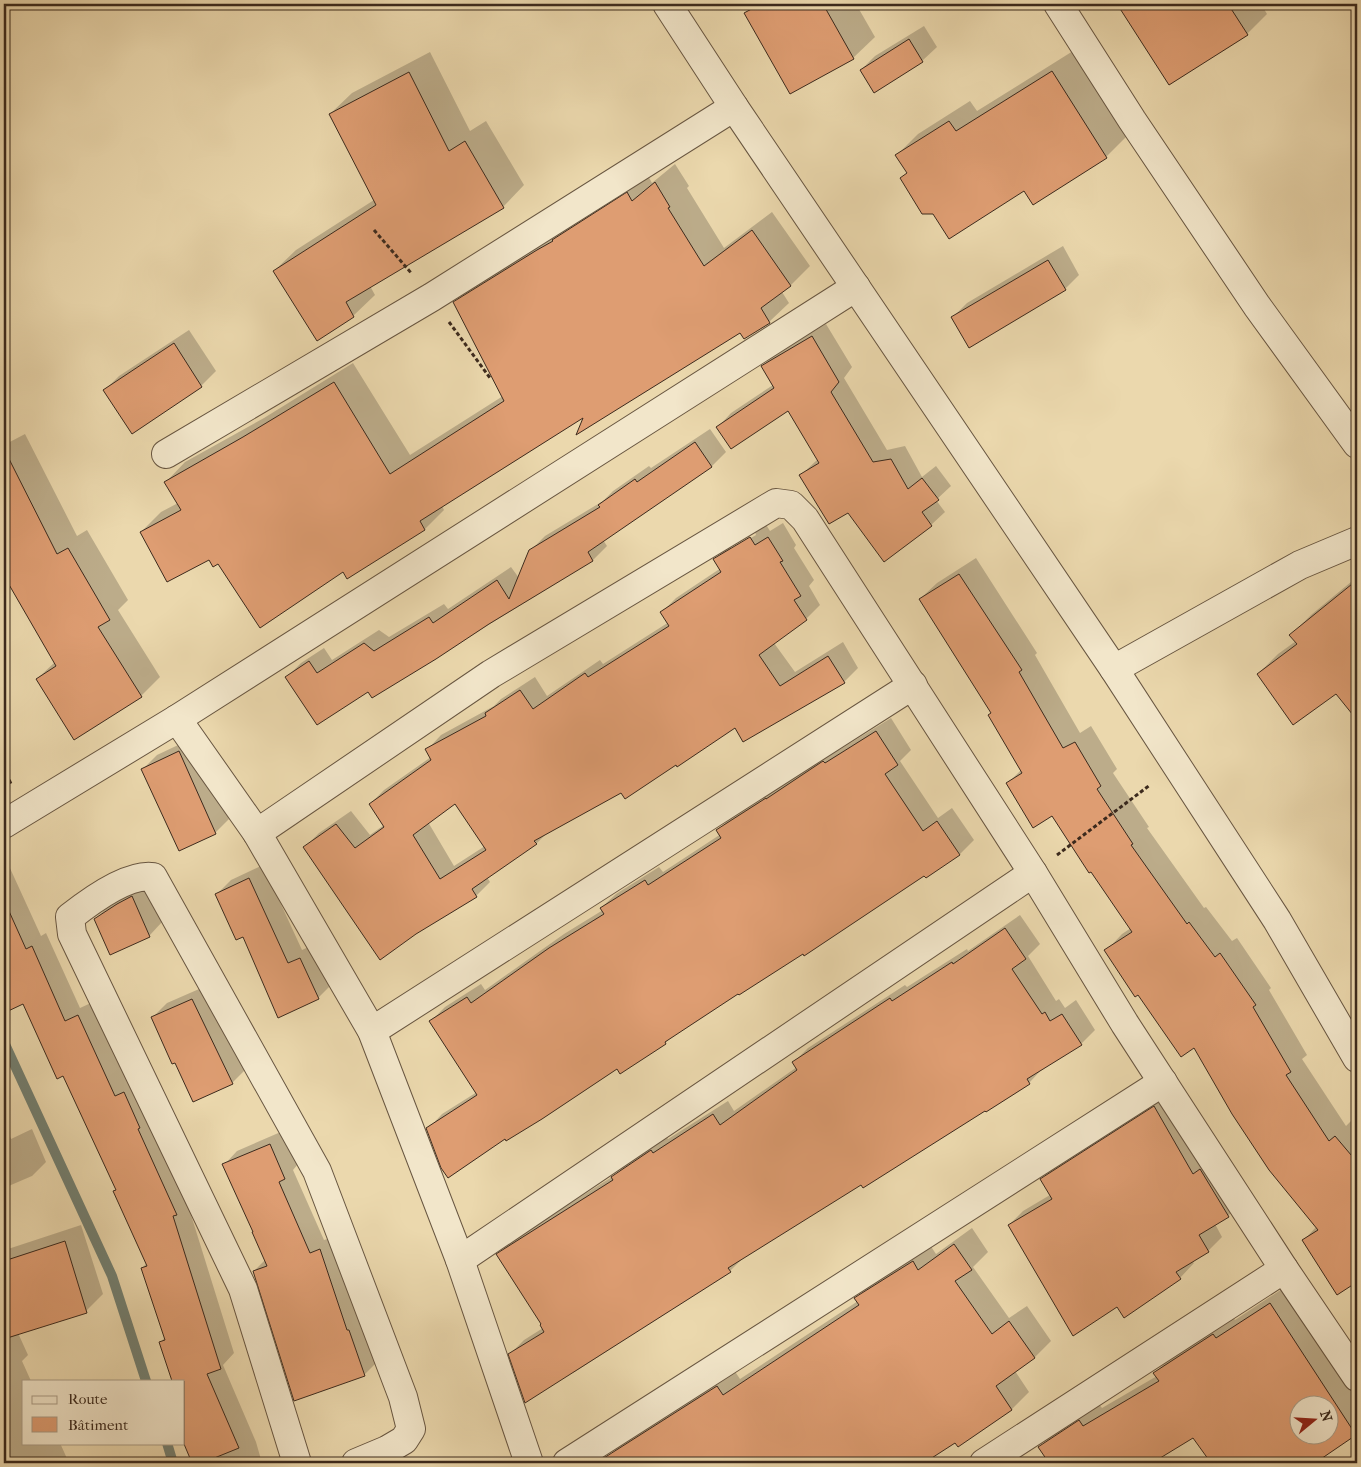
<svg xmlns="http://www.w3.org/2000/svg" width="1361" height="1467" viewBox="0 0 1361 1467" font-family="'IM FELL French Canon',serif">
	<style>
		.shadow { fill: #0003; fill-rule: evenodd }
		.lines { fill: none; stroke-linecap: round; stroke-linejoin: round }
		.stream { stroke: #738072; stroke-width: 10 }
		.building { fill: #de9d72; stroke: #3c2a1d; fill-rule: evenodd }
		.minor-casing { stroke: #685641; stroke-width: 30 }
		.path { stroke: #3c2a1d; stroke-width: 3; stroke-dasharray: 4 2.5; stroke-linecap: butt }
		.minor { stroke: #f2e6ca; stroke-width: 28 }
	</style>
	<rect width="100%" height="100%" fill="#ebd8ad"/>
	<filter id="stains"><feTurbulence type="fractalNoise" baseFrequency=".004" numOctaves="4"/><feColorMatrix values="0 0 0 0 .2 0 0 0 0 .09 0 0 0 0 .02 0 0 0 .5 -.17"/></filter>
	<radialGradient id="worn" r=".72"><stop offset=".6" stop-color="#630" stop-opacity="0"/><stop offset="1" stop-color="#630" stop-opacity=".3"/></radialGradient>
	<g class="shadow">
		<path d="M756,4H856L875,37L853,58L746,13Z"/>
		<path d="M1119,4H1261L1267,14L1247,34L1170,83Z"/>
		<path d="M924,26L937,47L922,61L861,70L875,56Z"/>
		<path d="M1073,51L1127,136L1106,157L1024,189L934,212L901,178L908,172L897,155L918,134L970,101L977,111Z"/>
		<path d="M430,52L470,131L486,121L524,185L503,207L370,286L375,295L353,316L274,271L296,250L374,200L330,114L352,93Z"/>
		<path d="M675,164L689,186L687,188L724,248L772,212L810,266L791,285L782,292L789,303L769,322L741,331L586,415L442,506L444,510L425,529L348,577L343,570L218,563L141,532L161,512L178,503L166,482L185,462L264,418L353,363L410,455L503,396L455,302L474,283L647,174L652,183Z"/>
		<path d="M1063,246L1079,275L1065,289L952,318L967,303Z"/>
		<path d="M826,324L852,367L844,378L887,450L905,446L922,477L936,466L951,486L936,500L945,512L931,525L848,511L801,475L818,459L788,410L718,427L731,413L773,385L762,366L776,353Z"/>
		<path d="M189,330L216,371L201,386L132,432L105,390L119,376Z"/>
		<path d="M710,429L726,452L712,466L603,540L607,546L593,560L372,697L368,690L287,677L301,663L324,648L332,660L379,630L389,637L444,604L448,609L511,567L519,578L530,551L545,536L603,501L613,491L649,466L651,468Z"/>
		<path d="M25,434L77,536L87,530L128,600L118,610L160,677L141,696L37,679L55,662L4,573V445Z"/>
		<path d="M765,523L770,531L783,523L796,545L794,548L814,580L809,586L820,605L806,619L774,643L795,672L843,642L858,668L844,682L735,726L676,763L547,833L536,844L487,877L490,882L476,896L305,847L319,833L351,811L370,835L384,825L370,804L384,790L431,757L427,750L441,735L494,706L501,699L535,677L547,696L600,660L603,664L669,622L662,612L676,598L721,568L715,559L729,545ZM755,532L756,535L730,550V547ZM455,802L485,846L454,866L428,822Z"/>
		<path d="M976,558L1037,653L1035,655L1080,733L1091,726L1117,769L1113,773L1149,827L1147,828L1204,908L1206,907L1232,941L1237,938L1271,988L1269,990L1307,1055L1302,1059L1346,1126L1352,1120L1357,1126V1281L1338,1293L1304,1240L1317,1226L1194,1046L1106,951L1122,934L1131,928L1053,814L1008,783L1021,770L992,713L920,599L937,583Z"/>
		<path d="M1357,577V697L1347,705L1337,692L1258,674L1278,654L1296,641L1291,635L1311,615Z"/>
		<path d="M891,718L911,750L900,761L938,818L952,808L974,840L960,854L926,876L925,874L674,1035L665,1043L618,1067L505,1137L428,1129L442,1114L477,1092L431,1021L445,1007L481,984L485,990L564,934L603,910L601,908L616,894L659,867L663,872L721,834L718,830L732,816L780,785L781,786L838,748L839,750Z"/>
		<path d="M193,738L229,819L215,833L143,769L157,755Z"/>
		<path d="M4,855L41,936L46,933L80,1008L93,1002L187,1202L234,1353L223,1365L256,1442L262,1463H193L184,1441V1426L187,1422L184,1412V1381L160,1343L165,1337L142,1268L147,1263L117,1190L64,1075L24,1002L10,1009L4,997Z"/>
		<path d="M263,865L302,950L315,944L332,984L318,998L244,935L217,894L231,880Z"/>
		<path d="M146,883L163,921L149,936L95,919L110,905Z"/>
		<path d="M1020,915L1040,944L1028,956L1056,1001L1059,999L1065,1008L1076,1000L1095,1030L1081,1044L1043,1068L1029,1083L861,1183L744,1257L730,1271L573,1373L571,1371L510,1354L524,1340L543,1328V1324L498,1254L512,1240L615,1175L627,1163L666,1136L668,1139L728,1101L734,1111L797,1067L794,1062L808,1048L905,985L907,987L967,949L968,951Z"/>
		<path d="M206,986L246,1069L232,1083L175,1061L152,1018L167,1003Z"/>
		<path d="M1168,1093L1242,1201L1228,1216L1215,1224L1222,1237L1208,1251L1192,1261L1194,1263L1180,1278L1117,1305L1009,1225L1023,1211L1050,1195L1041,1179L1056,1165Z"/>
		<path d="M4,1120L11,1139L32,1129L46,1162L32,1176L4,1188Z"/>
		<path d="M283,1131L298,1164L293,1170L324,1240L334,1237L378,1361L364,1375L254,1271L265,1260L254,1231L224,1165L237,1151Z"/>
		<path d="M81,1225L103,1294L86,1311L18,1333L28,1355L22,1361L31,1381H24V1443H60L69,1463H4V1252L8,1249Z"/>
		<path d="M972,1228L988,1252L973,1267L1009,1318L1027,1306L1051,1341L1035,1357L1015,1371L1029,1392L1012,1409L958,1445L956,1442L922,1463H615L610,1455L627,1438L734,1370L740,1379L858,1301L856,1298L873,1281L930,1245L936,1254Z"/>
		<path d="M1288,1285L1357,1390V1432L1319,1459L1322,1463H1212L1193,1436L1155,1460L1157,1463H1039L1047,1458L1040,1447L1058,1429L1098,1403L1102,1408L1157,1376L1155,1373L1173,1355L1232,1316L1235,1320ZM1298,1404H1328V1434H1298Z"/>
	</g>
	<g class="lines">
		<g class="stream">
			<path d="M4,1042L112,1276L146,1381"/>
			<path d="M167,1443L173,1463"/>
		</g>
	</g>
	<g class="building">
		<path d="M761,4H823L854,59L790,94L744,13Z"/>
		<path d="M1117,4H1228L1248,35L1169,85Z"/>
		<path d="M909,39L923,62L874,93L860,70Z"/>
		<path d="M1052,71L1107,158L1033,205L1024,191L949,239L933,214H922L900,178L907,173L895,155L949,121L956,131Z"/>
		<path d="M409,72L449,151L465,141L504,208L346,302L354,317L317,341L273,271L376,205L329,114Z"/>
		<path d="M655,182L670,207L668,208L704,266L752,230L791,286L761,308L770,323L744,339L740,333L576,435L583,418L420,521L425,530L347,579L343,572L260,628L218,564L213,567L209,560L167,582L140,532L181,510L164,482L243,437L334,382L390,474L504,401L453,302L537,250L553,241L552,240L627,192L632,201Z"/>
		<path d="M1048,260L1066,290L969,348L951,317Z"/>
		<path d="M812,336L839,382L831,392L873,462L891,459L908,489L922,478L939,500L922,512L932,526L884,562L848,513L829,524L799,475L819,463L788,411L731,449L716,427L774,388L761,366Z"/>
		<path d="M174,343L202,387L132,434L103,390Z"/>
		<path d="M695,442L712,467L588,552L593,561L489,624L436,659L372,698L368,692L317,725L285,677L309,661L317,673L364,643L374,651L429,617L433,623L497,580L509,599L529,550L600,507L598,505L635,479L637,482Z"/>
		<path d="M4,449L57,554L68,548L110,620L98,627L142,697L74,740L36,679L56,666L4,576Z"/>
		<path d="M750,537L755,545L768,537L783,561L780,562L801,596L794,600L807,620L759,655L780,686L828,656L845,683L743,742L735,728L677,767L676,765L625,799L621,793L534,841L537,844L472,889L477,897L416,934L380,960L303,847L336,824L355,848L384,827L369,804L431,760L425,749L486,716L485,713L520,690L533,709L585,673L588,677L669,626L660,612L721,572L713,559ZM455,804L486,850L440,879L413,835Z"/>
		<path d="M959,574L1022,670L1019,672L1063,748L1075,742L1101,786L1097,789L1133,844L1131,845L1187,924L1189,922L1215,957L1220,953L1256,1005L1253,1007L1291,1072L1286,1075L1329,1141L1335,1136L1357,1162V1282L1337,1295L1302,1240L1318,1230L1269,1170L1232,1114L1194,1048L1181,1057L1138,995L1135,997L1104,950L1132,932L1091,872L1089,873L1052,816L1033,828L1006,783L1022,773L988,715L991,713L919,599Z"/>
		<path d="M1357,580V720L1336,694L1293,725L1257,674L1297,644L1289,635Z"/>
		<path d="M876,731L898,765L885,774L923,831L937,821L960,855L926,878L924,876L804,956L803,954L739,995L738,994L665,1042L666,1044L620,1074L617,1069L542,1119L506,1141L505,1139L448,1178L441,1168L426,1128L477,1095L429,1021L467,997L471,1003L549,948L604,914L600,908L645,880L648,885L721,838L716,830L766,798V799L823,761L825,763Z"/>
		<path d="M179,751L216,834L179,851L141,769Z"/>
		<path d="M249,878L288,963L300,958L319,999L278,1018L243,937L236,940L215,894Z"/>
		<path d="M132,896L150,937L110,955L94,919L117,904Z"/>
		<path d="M4,900L26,949L32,946L65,1021L78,1015L115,1096L124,1092L140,1128L138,1129L177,1215L173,1216L221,1369L207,1374L239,1448L202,1463H192L184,1444V1381H172L159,1342L165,1340L141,1268L147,1266L113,1191L116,1190L63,1076L57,1079L23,1004L4,1013Z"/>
		<path d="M1005,928L1026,959L1012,969L1042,1014L1045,1012L1050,1021L1062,1014L1082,1045L1027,1079L1030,1084L986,1112L985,1111L863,1188L861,1185L728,1268L731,1272L525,1403L508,1354L544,1332L540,1325L541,1324L496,1254L613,1180L611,1177L651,1150L653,1153L713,1114L720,1125L797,1070L792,1062L890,998L892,1001L952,962L953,964Z"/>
		<path d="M192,999L233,1084L193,1102L175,1063L172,1064L151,1017Z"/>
		<path d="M1154,1106L1193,1174L1200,1169L1229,1217L1199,1235L1209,1252L1176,1272L1181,1279L1124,1318L1117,1307L1073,1336L1008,1225L1052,1199L1040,1179Z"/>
		<path d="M270,1144L285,1179L279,1182L310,1253L320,1249L347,1330H349L365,1376L294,1401L253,1271L267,1266L252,1232H253L222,1164Z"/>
		<path d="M65,1241L87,1313L4,1339V1261Z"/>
		<path d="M954,1244L972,1270L955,1281L992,1334L1009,1321L1035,1358L996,1386L1012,1410L958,1447L955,1443L924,1463H596L717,1386L723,1395L859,1305L854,1298L913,1261L918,1270Z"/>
		<path d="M1270,1303L1356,1435L1315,1463H1211L1193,1438L1152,1463H1049L1038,1447L1079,1420L1083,1426L1159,1381L1153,1373L1213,1334L1216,1338ZM1298,1404H1328V1434H1298Z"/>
	</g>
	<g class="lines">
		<g class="minor-casing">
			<g id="minor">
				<path d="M667,4L734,107"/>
				<path d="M1058,4L1132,120L1257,306L1357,444"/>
				<path d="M166,454L432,297L734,107L1114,669L1277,920L1357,1058"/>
				<path d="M1114,669L1300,565L1357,541"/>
				<path d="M177,719L257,833L372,1031L460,1260L529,1463"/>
				<path d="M4,824L177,719L856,287"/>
				<path d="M257,833L491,674L776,503L791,505L805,519L1033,873L1125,1024L1284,1269L1357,1377"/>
				<path d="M372,1031L913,685"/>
				<path d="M460,1260L1033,873"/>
				<path d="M297,1463L243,1289L72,934L70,917C89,902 128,873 153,877L317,1171L403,1397L411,1429L404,1440L387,1450L356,1463"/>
				<path d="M567,1463L1163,1082"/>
				<path d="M984,1463L1284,1269"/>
			</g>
		</g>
		<g class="path">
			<path d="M374,230L412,274"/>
			<path d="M449,322L490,378"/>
			<path d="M4,768L11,784"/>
			<path d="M1057,855L1150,785"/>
		</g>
		<use href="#minor" class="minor"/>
	</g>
	<rect width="1361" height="1467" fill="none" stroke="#ebd8ad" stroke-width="20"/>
	<rect x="5" y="5" width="1351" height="1457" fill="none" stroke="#3c2a1d" stroke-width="2.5"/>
	<rect x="10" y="10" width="1341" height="1447" fill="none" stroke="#3c2a1d"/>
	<rect x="22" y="1380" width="162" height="65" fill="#f2e6ca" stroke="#a99b85"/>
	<rect x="32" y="1396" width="25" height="8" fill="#f2e6ca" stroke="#a99b85"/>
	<text x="68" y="1404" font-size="15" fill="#3c2a1d">Route</text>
	<rect x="32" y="1417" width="25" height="15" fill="#de9d72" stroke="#a99b85"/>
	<text x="68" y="1430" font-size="15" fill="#3c2a1d">Bâtiment</text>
	<g transform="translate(1314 1420) rotate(72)"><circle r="24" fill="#f2e6ca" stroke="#a99b85"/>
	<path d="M0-4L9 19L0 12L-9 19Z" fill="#8f2418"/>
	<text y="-8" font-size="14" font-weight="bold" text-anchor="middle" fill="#3c2a1d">N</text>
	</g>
	<rect width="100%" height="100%" filter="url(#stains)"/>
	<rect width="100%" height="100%" fill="url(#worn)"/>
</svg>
